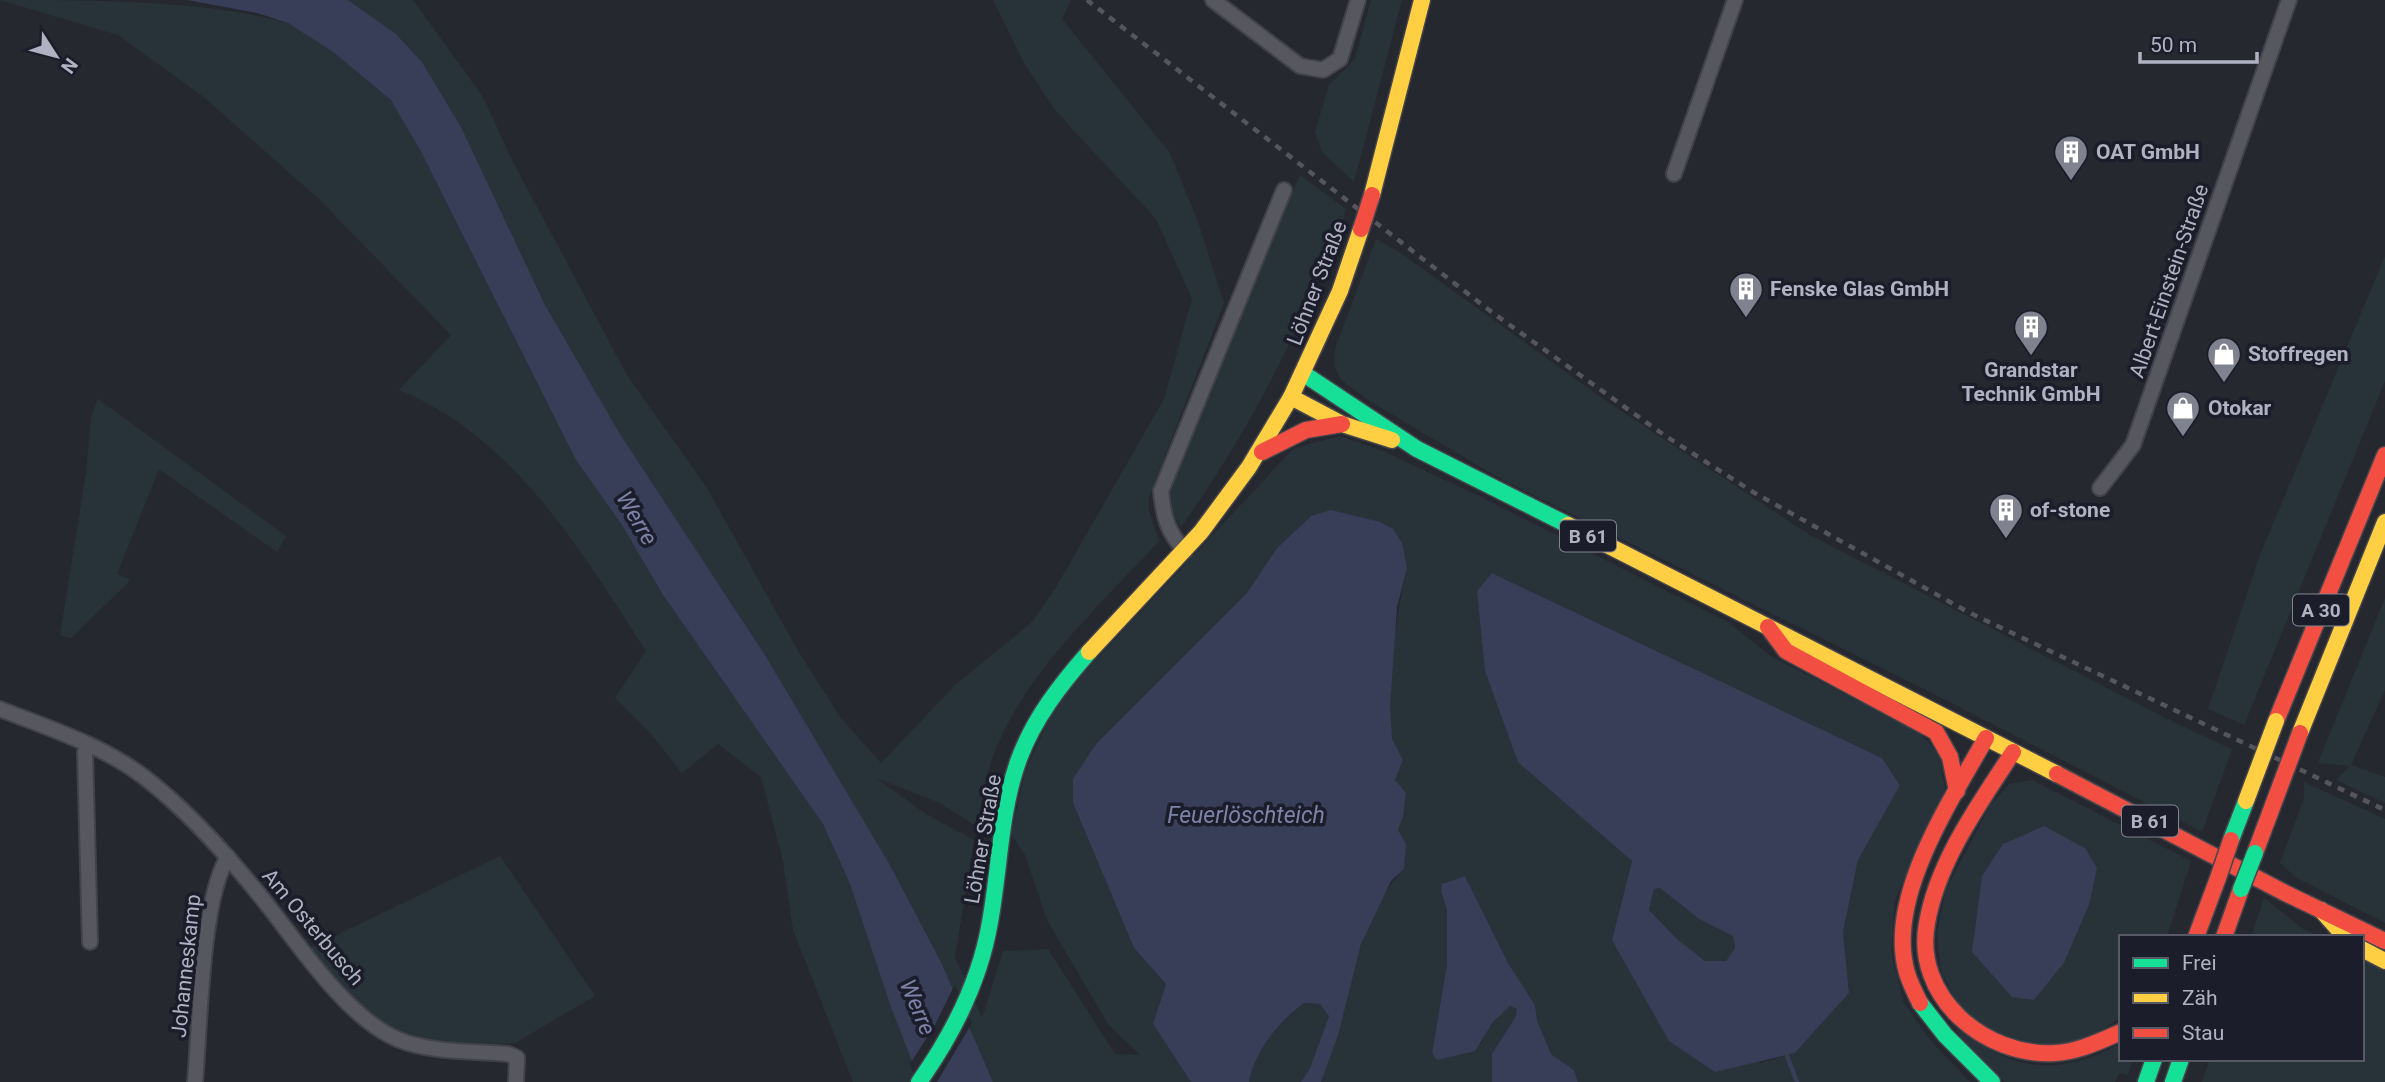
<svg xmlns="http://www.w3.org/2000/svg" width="2385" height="1082" viewBox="0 0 2385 1082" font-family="Roboto,sans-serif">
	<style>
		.green { fill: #283339; fill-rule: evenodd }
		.water { fill: #383d58; fill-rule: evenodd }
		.pier { fill: #262830 }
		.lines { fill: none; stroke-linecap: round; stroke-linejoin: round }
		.stream { stroke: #383d58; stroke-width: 4.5 }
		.street-casing { stroke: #42434a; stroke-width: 18 }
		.fast-casing { stroke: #44454d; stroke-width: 19 }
		.slow-casing { stroke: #44454d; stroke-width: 19 }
		.jam-casing { stroke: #44454d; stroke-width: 19 }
		.street { stroke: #56575f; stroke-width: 14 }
		.fast { stroke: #16e098; stroke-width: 16 }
		.slow { stroke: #ffcf43; stroke-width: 16 }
		.jam { stroke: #f24e42; stroke-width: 16 }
		.rail { stroke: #55565c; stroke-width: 4.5; stroke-dasharray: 7 7; stroke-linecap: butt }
		.fast-bridge-casing { stroke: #44454d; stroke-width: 19; stroke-linecap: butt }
		.slow-bridge-casing { stroke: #44454d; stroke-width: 19; stroke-linecap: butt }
		.jam-bridge-casing { stroke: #44454d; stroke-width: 19; stroke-linecap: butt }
		.fast-bridge { stroke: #16e098; stroke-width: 16 }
		.slow-bridge { stroke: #ffcf43; stroke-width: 16 }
		.jam-bridge { stroke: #f24e42; stroke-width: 16 }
		.labels { text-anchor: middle; stroke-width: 7; stroke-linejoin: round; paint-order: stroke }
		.shield { fill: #1b1d2a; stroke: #838594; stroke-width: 2 }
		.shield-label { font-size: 19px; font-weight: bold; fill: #b0b2c2 }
		.poi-label { font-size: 21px; font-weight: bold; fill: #b0b2c2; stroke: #1b1d2a; text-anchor: start }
		.street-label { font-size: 21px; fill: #b0b2c2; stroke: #1b1d2a }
		.water-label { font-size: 23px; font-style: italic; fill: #7c83a7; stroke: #1b1d2a }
	</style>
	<rect width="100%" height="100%" fill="#262830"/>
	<g class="green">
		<path d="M0,0C87,0 206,0 287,23C319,36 366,73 390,99C402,113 411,134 420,150L576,460L622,525L663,595L823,824L850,884L920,1082H853L793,930L783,861L761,777L718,744L682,773L651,734L615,698L646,651C583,553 512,435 399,390L451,335L320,200L205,98L118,35Z"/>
		<path d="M348,0H413L483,97L513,162L627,375L707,488L798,651L841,718L881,763L955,685L1032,622L1055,589L1164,399L1192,299L1156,219L1055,110L1024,63L993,0H1071L1062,19L1170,153L1198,222L1224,303L1149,497V511L1159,541C1097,609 1011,684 987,776C983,793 981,811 979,828L940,803L876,778L926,814L974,840L955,957L982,1018L1003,951L1048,949L1115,1054L1140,1055L1108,1024L1047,920L1025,855L1011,834L1025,772L1049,719L1077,680L1294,448L1340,436L1385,452L1475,494L1728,622L1772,657L1918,731L1939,754L1945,789L1895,899L1891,951L1903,1001L1931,1041L1970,1082H1578L1574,1070L1551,1054L1537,1020L1535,1005L1508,963L1465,876L1442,884L1441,891L1447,910V964L1432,1053L1438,1059L1481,1044C1487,1028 1497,1017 1510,1006L1517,1009L1516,1016L1492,1054V1082H1321C1343,1019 1357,916 1404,869L1398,830L1403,817L1395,780L1403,760C1400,754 1395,747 1393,741C1382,709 1398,603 1407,568L1311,516L1277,548L1247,593L1096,744L1073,803L1134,948L1166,984L1153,1024L1191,1082H993L942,964L890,865L765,655L620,434L545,305L461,127L422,62L396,34ZM1492,573L1882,758L1900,784L1858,860L1843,932L1849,993L1795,1053L1760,1063L1612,940L1632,861Z"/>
		<path d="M1371,0H1402L1354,182L1322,152L1315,132L1329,85L1355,59Z"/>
		<path d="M1300,175L1346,209L1344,218C1299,332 1252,427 1181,527L1168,506L1173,479Z"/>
		<path d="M1376,239L1399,252L1609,403L1810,535L2175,723L2232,749L2202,832L1930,692L1501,479L1371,402L1341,380L1334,365L1335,349Z"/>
		<path d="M2385,256V381L2244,725L2208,709L2260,555Z"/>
		<path d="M98,399L286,536L277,552L159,469L117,574L131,580L71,638L60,635L86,473L91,417Z"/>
		<path d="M2385,598V690L2351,765L2385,777V803L2336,780L2350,766L2318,763Z"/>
		<path d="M2032,780L2191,861L2167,937H2121V1017L2094,1036L2043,1047L1995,1035L1959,1006L1941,972L1937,933L1946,889L1990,806L2009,784ZM2089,905L2064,963L2034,1000Z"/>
		<path d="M2304,782L2385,819V923L2295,877L2280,863L2304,798Z"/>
		<path d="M500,856L595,996L515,1043L469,1045L428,1042L394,1034L379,1023L335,985L308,949Z"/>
		<path d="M1660,888L1699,919L1733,936L1735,948L1726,961L1705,962L1677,939L1649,910L1654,889Z"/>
		<path d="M2264,898L2303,929L2320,937H2251Z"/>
		<path d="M2362,958L2385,969V1082H2202L2210,1059H2362Z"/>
		<path d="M1304,1003L1320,1004L1329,1016L1310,1068L1301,1082H1249C1255,1050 1279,1023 1304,1003Z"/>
		<path d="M1955,1028C2012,1070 2057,1079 2121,1043V1059H2133L2128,1075L2119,1073L2115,1082H2005L1969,1048Z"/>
	</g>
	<g class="water">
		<path d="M187,0H348L396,34L422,62L461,127L545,305L620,434L765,655L890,865L942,964L993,1082H920L891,1007L850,884L823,824L663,595L622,525L576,460L420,150L391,100L332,51L288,23L257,13Z"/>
		<path d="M1331,510L1380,522L1393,529L1402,543L1407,568L1397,607L1390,706L1392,739L1403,760L1395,780L1406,793L1403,817L1398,830L1406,844L1404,869L1391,881L1361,944L1338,1035L1321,1082H1301L1310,1068L1329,1016L1320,1004L1304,1003C1279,1022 1255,1050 1249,1082H1191L1153,1024L1166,984L1134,948L1073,803V779L1096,744L1247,593L1277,548L1311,516Z"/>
		<path d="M1492,573L1882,758L1900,785L1858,860L1843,932L1849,993L1795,1053L1715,1072L1669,1041L1612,940L1632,861L1518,762L1485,671L1477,591ZM1660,888L1699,919L1733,936L1735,948L1726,961H1705L1677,939L1649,910L1654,889Z"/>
		<path d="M2044,826L2085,848L2097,868L2089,905L2064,963L2034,1000L2012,997L1972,952L1982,876L2003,844Z"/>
		<path d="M1465,876L1508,963L1535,1005L1537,1020L1551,1054L1574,1070L1578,1082H1492V1054L1516,1016L1517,1009L1510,1006L1493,1022L1475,1051L1437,1060L1432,1053L1447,964V910L1441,891L1442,884Z"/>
	</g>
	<path class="pier" d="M955,984L972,1023L937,1082H916L910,1064L935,1025Z"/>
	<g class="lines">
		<path class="stream" d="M1787,1056L1797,1082"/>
		<g class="street-casing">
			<g id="street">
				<path d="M1213,0L1300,66L1323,70L1340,59L1358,0"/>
				<path d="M1674,174L1735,0"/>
				<path d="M2100,488L2133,445L2289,0"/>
				<path d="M1185,551C1168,533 1163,516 1161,491L1284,190"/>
				<path d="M0,709C48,728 102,745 144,777C191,813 232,860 269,907C301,948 348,1018 397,1039C430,1053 473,1051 508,1054L517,1058L516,1082"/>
				<path d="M88,745L85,752L90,942"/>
				<path d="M195,1082C200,1028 201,899 228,857"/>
			</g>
		</g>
		<g class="fast-casing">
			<g id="fast">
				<path d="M1304,374L1417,449L1568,525"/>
				<path d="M2231,840L2246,801"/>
				<path d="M1920,1003L1945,1035L1992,1082"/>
				<path d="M919,1082C953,1034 980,981 990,922C1000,867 1000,811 1019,759C1034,718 1061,684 1089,652"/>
				<path d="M2146,1082L2154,1059"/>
				<path d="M2173,1082L2181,1059"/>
			</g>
		</g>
		<g class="slow-casing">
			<g id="slow">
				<path d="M1372,195L1422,0"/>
				<path d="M1361,229L1340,291L1291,397L1342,424L1392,440"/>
				<path d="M1568,525L2057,774"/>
				<path d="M1089,652L1201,532L1249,467L1291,397"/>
				<path d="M2300,733L2385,522"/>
				<path d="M2321,910L2345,937"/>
				<path d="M2362,949L2385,961"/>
			</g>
		</g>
		<g class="jam-casing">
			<g id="jam">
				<path d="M1262,452L1306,430L1342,424"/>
				<path d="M1768,627L1786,651L1936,732L1950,757L1957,791"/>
				<path d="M2276,721L2385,455"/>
				<path d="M2013,752C1979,805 1938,860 1927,923C1913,997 1985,1057 2055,1053C2078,1052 2100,1041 2121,1032"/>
				<path d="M2057,774L2285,893L2385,941"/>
				<path d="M2255,853L2270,813"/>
				<path d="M2196,937L2218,878"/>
				<path d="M2224,937L2241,889"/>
				<path d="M1920,1003C1915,993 1910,983 1907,973C1885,898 1951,801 1986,738"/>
			</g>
		</g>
		<use href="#street" class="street"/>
		<use href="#fast" class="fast"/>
		<use href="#slow" class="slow"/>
		<use href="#jam" class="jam"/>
		<path class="rail" d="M1087,0L1493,313L1664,435L1753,492L1968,612L2385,810"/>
		<g class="fast-bridge-casing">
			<path id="fast-bridge" d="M2241,889L2255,853"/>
		</g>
		<g class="slow-bridge-casing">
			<path id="slow-bridge" d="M2246,801L2276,721"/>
		</g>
		<g class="jam-bridge-casing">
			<g id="jam-bridge">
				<path d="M1361,229L1372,195"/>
				<path d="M2270,813L2300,733"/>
				<path d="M2218,878L2231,840"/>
			</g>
		</g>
		<use href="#fast-bridge" class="fast-bridge"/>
		<use href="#slow-bridge" class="slow-bridge"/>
		<use href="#jam-bridge" class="jam-bridge"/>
	</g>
	<defs>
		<g id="building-pin" transform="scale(1.75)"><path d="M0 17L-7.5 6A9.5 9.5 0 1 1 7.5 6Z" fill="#80828f" stroke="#1b1d2a"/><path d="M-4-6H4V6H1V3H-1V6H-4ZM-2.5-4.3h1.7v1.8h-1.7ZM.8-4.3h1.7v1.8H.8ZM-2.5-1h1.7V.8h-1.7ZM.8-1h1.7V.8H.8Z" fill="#fff"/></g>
		<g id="shop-pin" transform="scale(1.75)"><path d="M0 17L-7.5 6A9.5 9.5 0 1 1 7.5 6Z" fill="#80828f" stroke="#1b1d2a"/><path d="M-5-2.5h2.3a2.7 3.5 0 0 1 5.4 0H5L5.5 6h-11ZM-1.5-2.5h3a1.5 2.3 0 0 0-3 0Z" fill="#fff"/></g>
	</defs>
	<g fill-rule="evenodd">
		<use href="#building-pin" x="2071" y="152"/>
		<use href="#building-pin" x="1746" y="289"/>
		<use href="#building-pin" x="2031" y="327"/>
		<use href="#shop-pin" x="2224" y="354"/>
		<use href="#shop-pin" x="2183" y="408"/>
		<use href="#building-pin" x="2006" y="510"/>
	</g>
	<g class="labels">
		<g class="shield">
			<rect x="1560" y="520.5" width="56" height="31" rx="5"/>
			<rect x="2293" y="594.5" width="56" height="31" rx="5"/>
			<rect x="2122" y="805.5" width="56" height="31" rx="5"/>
		</g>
		<g class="shield-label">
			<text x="1588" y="543">B 61</text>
			<text x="2321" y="617">A 30</text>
			<text x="2150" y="828">B 61</text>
		</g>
		<g class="poi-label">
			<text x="2096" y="159">OAT GmbH</text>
			<text x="1770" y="296">Fenske Glas GmbH</text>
			<text x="2248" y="361">Stoffregen</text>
			<text x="2031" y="377" text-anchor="middle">Grandstar<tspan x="2031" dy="24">Technik GmbH</tspan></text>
			<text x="2208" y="415">Otokar</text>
			<text x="2030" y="517">of-stone</text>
		</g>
		<g class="street-label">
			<text transform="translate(2169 281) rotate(-71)" y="7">Albert-Einstein-Straße</text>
			<text transform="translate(1317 283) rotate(-69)" y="7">Löhner Straße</text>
			<text transform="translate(983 839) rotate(-80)" y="7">Löhner Straße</text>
			<text transform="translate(313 927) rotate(50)" y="7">Am Osterbusch</text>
			<text transform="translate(186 966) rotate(-84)" y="7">Johanneskamp</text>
		</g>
		<g class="water-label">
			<text transform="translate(637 518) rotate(60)" y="8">Werre</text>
			<text x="1246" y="823">Feuerlöschteich</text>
			<text transform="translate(918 1007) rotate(67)" y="8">Werre</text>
		</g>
	</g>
	<rect x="2119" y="935" width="245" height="126" fill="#1b1d2a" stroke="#575967" stroke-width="2"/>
	<rect x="2133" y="958" width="35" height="10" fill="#16e098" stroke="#575967" stroke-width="2"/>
	<text x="2182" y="970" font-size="21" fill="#b0b2c2">Frei</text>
	<rect x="2133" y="993" width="35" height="10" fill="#ffcf43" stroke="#575967" stroke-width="2"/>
	<text x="2182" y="1005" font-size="21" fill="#b0b2c2">Zäh</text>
	<rect x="2133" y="1028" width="35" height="10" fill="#f24e42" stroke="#575967" stroke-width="2"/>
	<text x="2182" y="1040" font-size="21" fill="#b0b2c2">Stau</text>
	<g transform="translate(56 56) rotate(126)" stroke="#1b1d2a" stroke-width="5" paint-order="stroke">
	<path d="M0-5L12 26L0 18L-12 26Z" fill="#b0b2c2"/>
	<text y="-10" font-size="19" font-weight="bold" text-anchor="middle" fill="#b0b2c2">N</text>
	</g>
	<path d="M2140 52v10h117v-10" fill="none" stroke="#b0b2c2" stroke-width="3.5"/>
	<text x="2150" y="52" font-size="21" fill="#b0b2c2" stroke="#1b1d2a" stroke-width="5" paint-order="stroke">50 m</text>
</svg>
